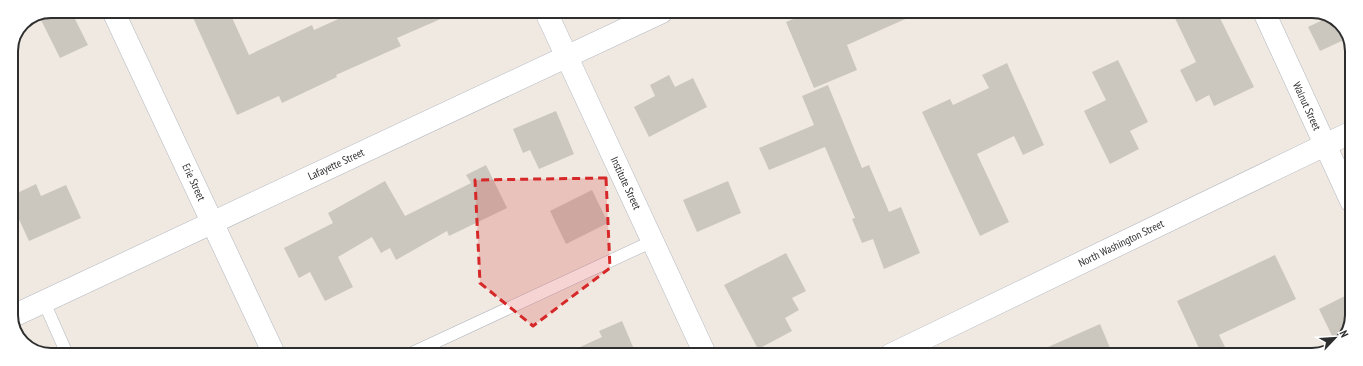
<svg xmlns="http://www.w3.org/2000/svg" width="1363" height="366" viewBox="0 0 1363 366" font-family="'PT Sans Narrow',sans-serif">
	<style>
		.building { fill: #cbc7bf }
		.lines { fill: none; stroke-linecap: round; stroke-linejoin: round }
		.lane-casing { stroke: #b4b7c1; stroke-width: 13 }
		.street-casing { stroke: #b4b7c1; stroke-width: 23 }
		.lane { stroke: #fff; stroke-width: 12 }
		.street { stroke: #fff; stroke-width: 22 }
		.marked { fill: #d62828; fill-opacity: 0.2; stroke: #d62828; stroke-width: 3; stroke-dasharray: 8 5; stroke-linejoin: round }
		.labels { text-anchor: middle; stroke-width: 3.5; stroke-linejoin: round; paint-order: stroke }
		.street-label { font-size: 11px; fill: #2e2e2e; stroke: #fff }
		.rim { fill: none; stroke: #2e2e2e; stroke-width: 2 }
	</style>
	<rect width="100%" height="100%" fill="#efe9e1"/>
	<g class="building">
		<path d="M51,11H71L88,45L60,58L39,16Z"/>
		<path d="M190,11H229L249,55L312,25L314,30L356,11H459L397,38L401,46L336,75L337,77L282,103L279,96L237,115Z"/>
		<path d="M810,12H921L847,45L857,70L814,88L786,22Z"/>
		<path d="M1172,12H1217L1254,87L1214,106L1209,95L1196,102L1180,70L1196,62Z"/>
		<path d="M1329,17L1342,25L1348,38L1320,51L1308,27Z"/>
		<path d="M1118,60L1148,122L1130,131L1139,149L1110,164L1084,111L1106,100L1092,72Z"/>
		<path d="M1007,63L1044,145L1023,155L1014,136L977,154L1009,222L980,236L922,112L950,99L953,105L989,88L982,75Z"/>
		<path d="M669,75L675,87L693,78L707,107L649,137L634,107L655,96L650,85Z"/>
		<path d="M828,85L862,168L869,165L889,212L901,207L920,253L884,269L873,239L862,243L852,219L855,218L825,147L769,170L759,148L814,125L802,96Z"/>
		<path d="M556,111L574,154L539,169L530,150L523,153L513,129Z"/>
		<path d="M486,165L507,208L449,236L447,231L396,260L390,248L381,253L372,237L338,257L353,287L325,301L310,272L299,278L284,248L333,223L328,213L385,181L405,216L471,183L466,175Z"/>
		<path d="M728,181L741,213L697,232L683,200Z"/>
		<path d="M36,184L41,196L66,185L81,218L29,241L11,202V196Z"/>
		<path d="M592,190L608,223L566,244L550,211Z"/>
		<path d="M786,253L806,291L792,298L799,310L785,318L792,331L758,349L724,285Z"/>
		<path d="M1275,255L1296,299L1219,335L1226,349L1213,355H1202L1177,301Z"/>
		<path d="M1351,293V325L1337,346L1319,309Z"/>
		<path d="M622,321L636,354H565L602,337L599,331Z"/>
		<path d="M1100,324L1113,355H1030Z"/>
	</g>
	<g class="lines">
		<g class="lane-casing">
			<g id="lane">
				<path d="M44,302L67,354"/>
				<path d="M410,354L653,241"/>
			</g>
		</g>
		<g class="street-casing">
			<g id="street">
				<path d="M113,11L274,354"/>
				<path d="M546,12L705,354"/>
				<path d="M1264,12L1351,201"/>
				<path d="M11,317L662,12"/>
				<path d="M890,355L1352,132"/>
			</g>
		</g>
		<use href="#lane" class="lane"/>
		<use href="#street" class="street"/>
	</g>
	<path class="marked" d="M606,178L610,268L533,326L480,283L475,180Z"/>
	<g class="labels">
		<g class="street-label">
			<text transform="translate(1307 106) rotate(65)" y="4">Walnut Street</text>
			<text transform="translate(336 164) rotate(-25)" y="4">Lafayette Street</text>
			<text transform="translate(194 182) rotate(65)" y="4">Erie Street</text>
			<text transform="translate(626 183) rotate(65)" y="4">Institute Street</text>
			<text transform="translate(1121 243) rotate(-26)" y="4">North Washington Street</text>
		</g>
	</g>
	<path d="M0 0H1363V366H0ZM51 18H1312A33 33 0 0 1 1345 51V315A33 33 0 0 1 1312 348H51A33 33 0 0 1 18 315V51A33 33 0 0 1 51 18Z" fill="#fff" fill-rule="evenodd"/>
	<path class="rim" d="M51 18H1312A33 33 0 0 1 1345 51V315A33 33 0 0 1 1312 348H51A33 33 0 0 1 18 315V51A33 33 0 0 1 51 18Z"/>
	<g transform="translate(1335 338) rotate(65)" stroke="#ffffff" stroke-width="3" paint-order="stroke">
	<path d="M0-3L7 15L0 10L-7 15Z" fill="#2e2e2e"/>
	<text y="-6" font-size="11" font-weight="bold" text-anchor="middle" fill="#2e2e2e">N</text>
	</g>
</svg>
